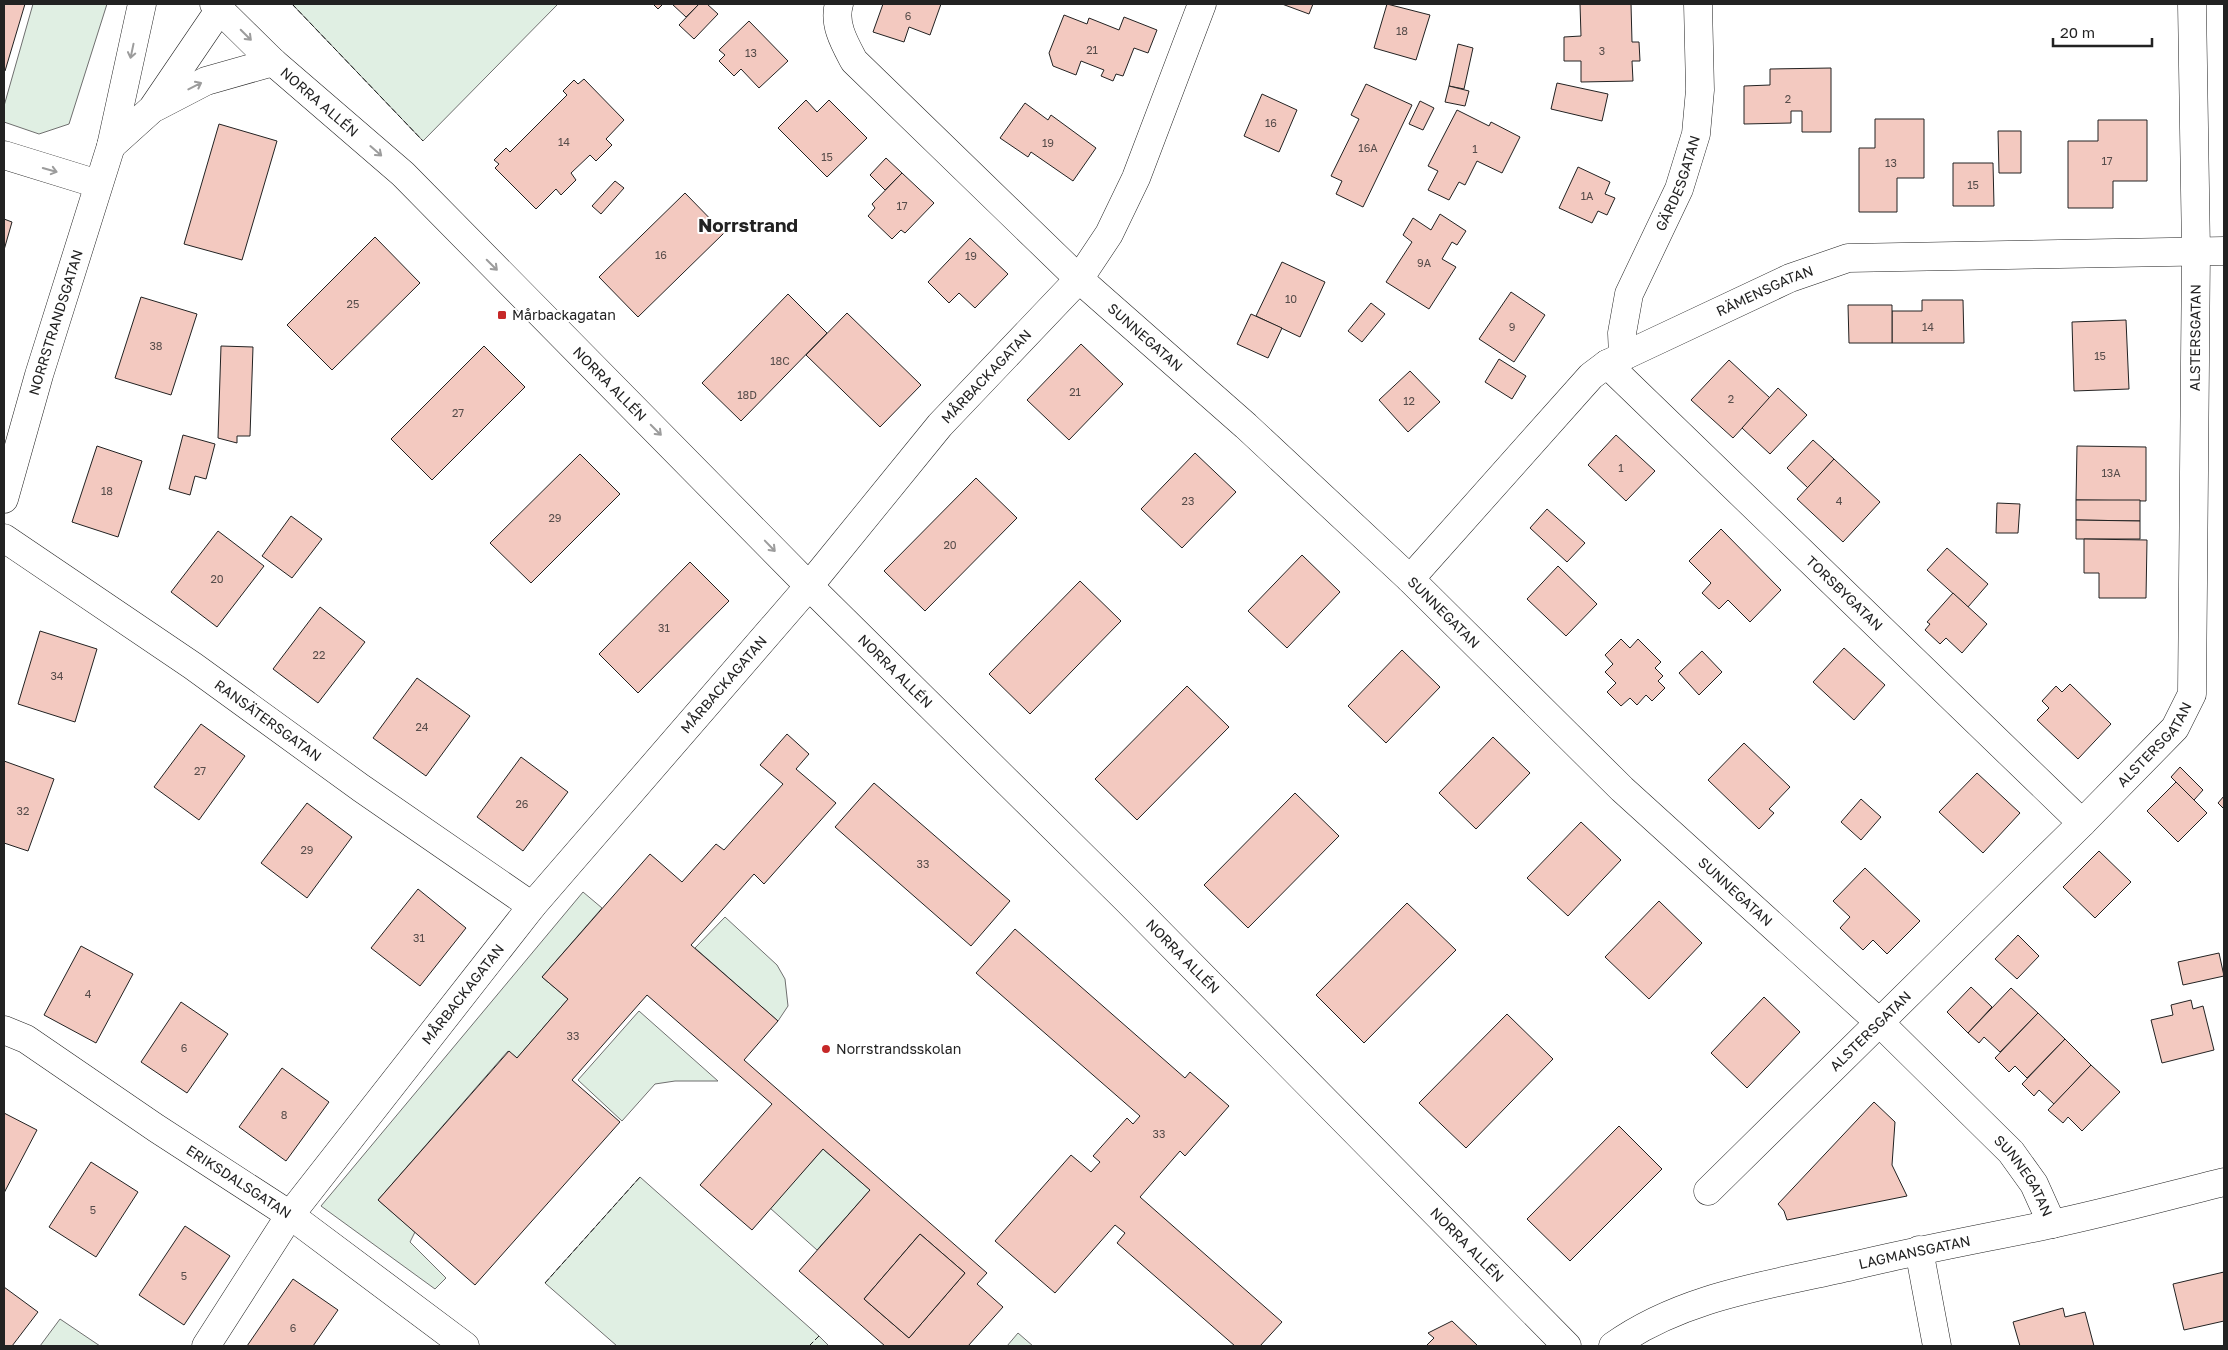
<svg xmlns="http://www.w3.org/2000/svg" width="2228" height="1350" viewBox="0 0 2228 1350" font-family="'Golos Text',sans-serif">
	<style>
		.green { fill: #e0efe3; stroke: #6f6f6f }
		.building { fill: #f3c9c0; stroke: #222; fill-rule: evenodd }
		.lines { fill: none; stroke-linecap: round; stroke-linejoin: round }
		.minor-casing { stroke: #222; stroke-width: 29 }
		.tertiary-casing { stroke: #222; stroke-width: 29 }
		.minor { stroke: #fff; stroke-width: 28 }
		.tertiary { stroke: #fff; stroke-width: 28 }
		.fence { stroke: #222; stroke-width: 1; stroke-dasharray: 6 2.5; stroke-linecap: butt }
		.oneway { stroke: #9c9c9c }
		.poi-dot { fill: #c62828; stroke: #fff; stroke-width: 2 }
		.labels { text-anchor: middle; stroke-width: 4; stroke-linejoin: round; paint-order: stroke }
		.number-label { font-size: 11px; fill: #564c4a }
		.street-label { font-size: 14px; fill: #222; stroke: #fff }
		.poi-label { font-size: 14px; fill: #222; stroke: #fff; text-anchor: start }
		.district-label { font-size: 19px; font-weight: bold; fill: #222; stroke: #fff }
	</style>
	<rect width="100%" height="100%" fill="#fff"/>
	<g class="green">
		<path d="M33,4H107L69,124L39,134L4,122V106Z"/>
		<path d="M292,4H558L423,141Z"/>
		<path d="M583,892L602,908L542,977L568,999L517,1058L508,1051L378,1200L415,1232L410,1242L446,1278L435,1289L321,1206Z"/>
		<path d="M725,917L777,965L785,979L788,1006L778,1021L695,948Z"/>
		<path d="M639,1011L718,1081H675L655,1084L622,1121L578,1080Z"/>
		<path d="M823,1149L870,1190L817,1250L770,1208Z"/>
		<path d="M640,1177L819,1336L829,1346H617L545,1283Z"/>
		<path d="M60,1319L100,1346H40Z"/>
		<path d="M1018,1333L1033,1346H1007Z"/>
	</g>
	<g class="building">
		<path d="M4,4H25L5,71H4Z"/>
		<path d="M653,4H663L658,9Z"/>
		<path d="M672,4H699L686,17Z"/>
		<path d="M699,4H707L718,14L694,39L679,25Z"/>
		<path d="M883,4H941L930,35L909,27L904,42L873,32Z"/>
		<path d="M1282,4H1313L1309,14Z"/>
		<path d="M1387,4L1430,15L1416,60L1374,48Z"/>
		<path d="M1580,4H1631L1632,42H1639L1640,61H1632L1633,81L1581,82V61H1564V37L1581,36Z"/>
		<path d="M1064,15L1087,24L1089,18L1119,30L1124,17L1157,30L1148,53L1134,48L1123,76L1116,74L1113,81L1101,76L1104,70L1081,61L1076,75L1053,66L1049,53Z"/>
		<path d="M749,21L788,61L759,88L741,69L734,76L719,61L725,55L719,50Z"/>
		<path d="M1458,44L1473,48L1464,89L1449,86Z"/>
		<path d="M1831,68V132H1802V111H1791V123L1744,124V86L1770,85V69Z"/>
		<path d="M584,79L624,120L606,139L612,145L596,161L590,155L571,173L576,180L561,195L556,189L536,209L495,168L499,164L494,160L506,148L510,152L567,95L563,91L574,80L578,84Z"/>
		<path d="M1557,83L1608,94L1602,121L1551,109Z"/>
		<path d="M1366,84L1412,105L1363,207L1336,194L1342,181L1331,176L1359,119L1351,115Z"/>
		<path d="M1449,86L1469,91L1465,106L1445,102Z"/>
		<path d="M1262,94L1297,110L1279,152L1244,136Z"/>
		<path d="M806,100L817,112L829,100L867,138L827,177L778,128Z"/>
		<path d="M1420,101L1434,108L1423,130L1409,124Z"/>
		<path d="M1025,103L1048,120L1051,115L1096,148L1073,181L1031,152L1028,157L1000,138Z"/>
		<path d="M1457,110L1489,126L1491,122L1520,137L1502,173L1477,161L1465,185L1459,182L1449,200L1428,190L1438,171L1428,166Z"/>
		<path d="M1875,119H1924V178H1897V212H1859V148H1875Z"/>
		<path d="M2098,120H2147V181H2113V208H2068V141H2098Z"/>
		<path d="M219,124L277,141L242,260L184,244Z"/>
		<path d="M1998,131H2021V173H1999Z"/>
		<path d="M886,158L902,173L885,190L870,175Z"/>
		<path d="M1953,163H1993L1994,206H1953Z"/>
		<path d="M1578,167L1610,182L1605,194L1615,198L1607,215L1598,211L1592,223L1559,208Z"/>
		<path d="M902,173L934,203L905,233L901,230L892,239L868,216L875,208L872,204Z"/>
		<path d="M615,181L624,188L601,214L592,206Z"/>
		<path d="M685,193L724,233L638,317L599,277Z"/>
		<path d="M1440,214L1466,231L1457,245L1452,242L1442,259L1456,267L1429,309L1386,282L1412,242L1403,235L1413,218L1431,230Z"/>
		<path d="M4,219L12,222L4,250Z"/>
		<path d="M375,237L420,283L332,370L287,325Z"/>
		<path d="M970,238L1008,274L975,308L959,293L949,303L928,282Z"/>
		<path d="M1282,262L1325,282L1300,337L1256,316Z"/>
		<path d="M1511,292L1545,315L1514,362L1479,339Z"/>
		<path d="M788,294L827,333L741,421L702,383Z"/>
		<path d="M141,297L197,314L171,395L115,378Z"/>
		<path d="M1922,300H1963L1964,343H1892V311H1922Z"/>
		<path d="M1371,303L1385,314L1362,342L1348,331Z"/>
		<path d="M1848,305H1892V343H1849Z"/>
		<path d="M847,313L921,385L880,427L806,355Z"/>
		<path d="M1251,314L1282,328L1268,358L1237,344Z"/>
		<path d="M2126,320L2129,389L2074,391L2072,322Z"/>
		<path d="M1081,344L1123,384L1069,440L1027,400Z"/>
		<path d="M221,346L253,347L250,436H237V443L218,438Z"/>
		<path d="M484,346L525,387L432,480L391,439Z"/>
		<path d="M1499,359L1526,376L1512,399L1485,382Z"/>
		<path d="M1729,360L1770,398L1733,438L1691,400Z"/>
		<path d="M1410,371L1440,402L1408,432L1379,400Z"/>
		<path d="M1778,388L1807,415L1770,454L1742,428Z"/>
		<path d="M183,435L215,444L206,479L195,476L190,495L169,489Z"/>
		<path d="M1616,435L1655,471L1626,501L1588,465Z"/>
		<path d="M1813,440L1834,459L1808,488L1787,468Z"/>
		<path d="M97,446L142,461L118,537L72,522Z"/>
		<path d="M2077,446L2146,447V501L2076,500Z"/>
		<path d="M1195,453L1236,492L1182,548L1141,509Z"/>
		<path d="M580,454L620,494L531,583L490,543Z"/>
		<path d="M1834,459L1880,502L1843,542L1797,499Z"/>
		<path d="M976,478L1017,518L925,611L884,571Z"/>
		<path d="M2076,500H2140V521L2076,520Z"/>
		<path d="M1997,503L2020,504L2018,533H1996Z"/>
		<path d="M1547,509L1585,543L1567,562L1530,528Z"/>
		<path d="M291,516L322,539L292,578L262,556Z"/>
		<path d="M2076,520L2140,521V539H2076Z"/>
		<path d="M1721,529L1781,590L1750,622L1728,600L1719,609L1702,593L1711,583L1689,561Z"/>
		<path d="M218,531L264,566L217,627L171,592Z"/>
		<path d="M2084,539L2147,540L2146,598H2099V573H2084Z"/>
		<path d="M1947,548L1988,584L1968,607L1927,570Z"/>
		<path d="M1302,555L1340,592L1287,648L1248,611Z"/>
		<path d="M690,562L729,601L638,693L599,654Z"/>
		<path d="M1558,566L1597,604L1566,636L1527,599Z"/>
		<path d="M1080,581L1121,621L1030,714L989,674Z"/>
		<path d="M1953,593L1987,624L1962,653L1946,638L1940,644L1925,630L1930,624L1927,622Z"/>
		<path d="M320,607L365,642L318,703L273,669Z"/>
		<path d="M40,631L97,649L75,722L18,704Z"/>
		<path d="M1621,639L1630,648L1638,639L1661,662L1655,668L1663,676L1658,681L1665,688L1652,701L1646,695L1637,705L1630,698L1621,706L1607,692L1616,683L1605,672L1613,664L1605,655Z"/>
		<path d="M1844,648L1885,685L1854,720L1813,682Z"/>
		<path d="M1402,650L1440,687L1386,743L1348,706Z"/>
		<path d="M1702,651L1722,672L1699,695L1679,673Z"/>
		<path d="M417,678L470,716L426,776L373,738Z"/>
		<path d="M2070,684L2111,724L2078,759L2037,720L2049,708L2042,701L2056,686L2062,692Z"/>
		<path d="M1187,686L1229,727L1137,820L1095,779Z"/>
		<path d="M201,724L245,756L199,820L154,787Z"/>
		<path d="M787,734L809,754L796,769L836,803L764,884L754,874L691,945L778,1021L744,1060L987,1273L977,1284L1003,1307L968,1346H885L799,1271L870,1190L823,1149L752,1230L700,1185L772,1104L647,995L572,1080L620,1122L475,1285L378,1200L509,1051L517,1058L568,999L542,977L650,854L682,882L716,844L724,850L783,784L760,765ZM920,1234L965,1273L909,1338L864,1299Z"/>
		<path d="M1493,737L1530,773L1476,829L1439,793Z"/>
		<path d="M1744,743L1790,787L1769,809L1774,813L1759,829L1708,780Z"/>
		<path d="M521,757L568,792L523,851L477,817Z"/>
		<path d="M4,761L54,779L28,851L4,843Z"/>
		<path d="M2180,767L2203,790L2194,800L2171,777Z"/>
		<path d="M1977,773L2020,813L1983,853L1939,812Z"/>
		<path d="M2176,782L2207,813L2178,842L2147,811Z"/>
		<path d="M874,783L1010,901L971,946L835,827Z"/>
		<path d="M1295,793L1339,836L1248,928L1204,885Z"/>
		<path d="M2224,796V809L2218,803Z"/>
		<path d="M1861,799L1881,817L1861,840L1841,822Z"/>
		<path d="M307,803L352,837L307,898L261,863Z"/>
		<path d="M1581,822L1621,860L1568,916L1527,878Z"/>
		<path d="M2099,851L2131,882L2095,918L2063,887Z"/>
		<path d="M1865,868L1920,921L1887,954L1873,940L1863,950L1840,928L1850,917L1833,901Z"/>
		<path d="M418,889L466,928L420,986L371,948Z"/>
		<path d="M1659,901L1702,943L1649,999L1605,957Z"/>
		<path d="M1407,903L1456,950L1364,1043L1316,995Z"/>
		<path d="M1015,929L1185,1078L1190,1072L1229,1106L1185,1156L1180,1151L1140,1197L1282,1322L1260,1346H1235L1117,1243L1125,1233L1115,1225L1055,1293L995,1241L1071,1155L1091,1172L1100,1162L1093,1156L1127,1118L1133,1124L1140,1116L976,973Z"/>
		<path d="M2018,935L2039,956L2017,979L1995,959Z"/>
		<path d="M81,946L133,974L96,1043L44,1015Z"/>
		<path d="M2219,953L2224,976L2183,985L2178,962Z"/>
		<path d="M1971,987L1992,1007L1968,1033L1947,1012Z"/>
		<path d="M2011,988L2038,1013L2000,1052L1984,1037L1979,1043L1968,1033Z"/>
		<path d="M1764,997L1800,1032L1747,1088L1711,1053Z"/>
		<path d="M2191,1000L2193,1009L2203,1006L2214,1050L2162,1063L2151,1020L2173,1015L2171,1005Z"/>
		<path d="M181,1002L228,1034L187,1093L141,1062Z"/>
		<path d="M2038,1013L2065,1039L2027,1078L2015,1066L2009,1072L1995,1058Z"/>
		<path d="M1507,1014L1553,1059L1466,1148L1419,1103Z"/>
		<path d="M2065,1039L2091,1065L2054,1104L2039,1090L2034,1096L2022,1084Z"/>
		<path d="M2091,1065L2120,1092L2082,1131L2068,1117L2063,1123L2048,1110Z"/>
		<path d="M282,1068L329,1102L286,1161L239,1127Z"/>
		<path d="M1874,1102L1895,1122L1892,1165L1907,1196L1787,1220L1784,1211L1778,1204Z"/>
		<path d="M4,1113L37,1130L4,1193Z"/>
		<path d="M1619,1126L1662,1169L1570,1261L1527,1219Z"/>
		<path d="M91,1162L138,1192L96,1257L49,1227Z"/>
		<path d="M185,1226L230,1256L184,1325L139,1295Z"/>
		<path d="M920,1234L965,1273L909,1338L864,1299Z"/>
		<path d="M2224,1272V1321L2184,1330L2173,1284Z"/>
		<path d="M293,1279L338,1310L313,1346H247Z"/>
		<path d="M4,1287L38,1312L12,1346H4Z"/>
		<path d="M2063,1308L2065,1317L2085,1312L2094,1346H2020L2013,1322Z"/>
		<path d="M1452,1321L1478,1346H1426L1434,1338L1428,1333Z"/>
	</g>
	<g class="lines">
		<g class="minor-casing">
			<g id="minor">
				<path id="s1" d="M839,4C833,24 845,44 854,61L1079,279L1246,426L1410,579L1622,789L1880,1023L2011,1152L2034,1184L2052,1224"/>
				<path d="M156,107L206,81L273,62"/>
				<path d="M111,146L152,109L220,9"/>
				<path d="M4,155L98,184"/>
				<path id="s2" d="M1623,356L1622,333L1629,294L1679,189L1696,134L1700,90L1698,4"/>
				<path id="s3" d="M1607,364L2082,823"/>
				<path id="s4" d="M4,499L39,375L111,146L142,4"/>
				<path id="s5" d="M4,538L193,666L361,788L532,906"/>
				<path id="s6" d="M1410,579L1591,376L1607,364L1790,278L1848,258L2224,251"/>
				<path id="s7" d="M4,1030L26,1039L156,1128L290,1215L465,1346"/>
				<path id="s8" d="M1708,1191L2082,823L2175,728L2192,694L2196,251L2192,4"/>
				<path d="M1919,1250L1937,1346"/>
				<path id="s9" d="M206,1346L290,1215L532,906L809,586L940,425L1079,279L1109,234L1136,178L1202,4"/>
			</g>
		</g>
		<g class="tertiary-casing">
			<g id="tertiary">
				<path id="s10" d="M214,4L273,62L403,174L809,586L1127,900L1567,1346"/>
				<path id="s11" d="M1613,1346C1683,1296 1770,1285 1852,1266C1918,1250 1985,1238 2052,1224C2109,1212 2167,1196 2224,1182"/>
			</g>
		</g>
		<use href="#minor" class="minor"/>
		<use href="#tertiary" class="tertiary"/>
		<g class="fence">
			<path d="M292,4L423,141"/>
			<path d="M545,1283L640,1177"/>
			<path d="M809,1346L819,1336"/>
		</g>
	</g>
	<defs><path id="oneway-shaft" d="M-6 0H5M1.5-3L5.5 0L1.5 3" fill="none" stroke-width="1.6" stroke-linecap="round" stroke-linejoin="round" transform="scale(1.25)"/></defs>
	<g class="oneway">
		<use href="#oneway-shaft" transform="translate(246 35) rotate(45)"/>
		<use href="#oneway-shaft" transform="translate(132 51) rotate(102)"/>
		<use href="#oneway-shaft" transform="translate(195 86) rotate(-27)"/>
		<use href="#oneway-shaft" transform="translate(376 151) rotate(41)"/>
		<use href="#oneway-shaft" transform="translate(50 170) rotate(16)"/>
		<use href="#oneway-shaft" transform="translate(492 265) rotate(45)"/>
		<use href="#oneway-shaft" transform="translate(656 430) rotate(45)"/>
		<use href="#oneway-shaft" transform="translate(770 546) rotate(46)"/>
	</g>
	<g class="poi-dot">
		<rect x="497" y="310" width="10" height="10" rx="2.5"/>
		<circle cx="826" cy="1049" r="5"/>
	</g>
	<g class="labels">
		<g class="number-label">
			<text x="908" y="20">6</text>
			<text x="1402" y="35">18</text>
			<text x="1092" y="54">21</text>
			<text x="1602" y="55">3</text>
			<text x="751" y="57">13</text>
			<text x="1788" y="103">2</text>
			<text x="1271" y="127">16</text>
			<text x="564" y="146">14</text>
			<text x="1048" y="147">19</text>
			<text x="1368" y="152">16A</text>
			<text x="1475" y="153">1</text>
			<text x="827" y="161">15</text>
			<text x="2107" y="165">17</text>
			<text x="1891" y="167">13</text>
			<text x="1973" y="189">15</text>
			<text x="1587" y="200">1A</text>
			<text x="902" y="210">17</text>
			<text x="661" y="259">16</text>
			<text x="971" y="260">19</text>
			<text x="1424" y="267">9A</text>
			<text x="1291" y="303">10</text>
			<text x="353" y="308">25</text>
			<text x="1512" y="331">9</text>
			<text x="1928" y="331">14</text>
			<text x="156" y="350">38</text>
			<text x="2100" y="360">15</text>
			<text x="780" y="365">18C</text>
			<text x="1075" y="396">21</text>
			<text x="747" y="399">18D</text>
			<text x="1731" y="403">2</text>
			<text x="1409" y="405">12</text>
			<text x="458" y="417">27</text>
			<text x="1621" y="472">1</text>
			<text x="2111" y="477">13A</text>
			<text x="107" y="495">18</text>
			<text x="1188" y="505">23</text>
			<text x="1839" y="505">4</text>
			<text x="555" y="522">29</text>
			<text x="950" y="549">20</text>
			<text x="217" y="583">20</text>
			<text x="664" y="632">31</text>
			<text x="319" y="659">22</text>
			<text x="57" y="680">34</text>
			<text x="422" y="731">24</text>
			<text x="200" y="775">27</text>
			<text x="522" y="808">26</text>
			<text x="23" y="815">32</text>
			<text x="307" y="854">29</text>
			<text x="923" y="868">33</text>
			<text x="419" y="942">31</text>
			<text x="88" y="998">4</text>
			<text x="573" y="1040">33</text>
			<text x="184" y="1052">6</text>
			<text x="284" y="1119">8</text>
			<text x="1159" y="1138">33</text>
			<text x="93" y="1214">5</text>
			<text x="184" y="1280">5</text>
			<text x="293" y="1332">6</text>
		</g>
		<g class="street-label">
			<text dy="5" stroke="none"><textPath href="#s10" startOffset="144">NORRA ALLÉN</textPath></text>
			<text dy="5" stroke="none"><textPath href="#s2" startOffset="184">GÄRDESGATAN</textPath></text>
			<text dy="5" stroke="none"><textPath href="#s6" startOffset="466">RÄMENSGATAN</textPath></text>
			<text dy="5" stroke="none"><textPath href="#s4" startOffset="184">NORRSTRANDSGATAN</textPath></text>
			<text dy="5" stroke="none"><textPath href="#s1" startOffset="462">SUNNEGATAN</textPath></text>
			<text dy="5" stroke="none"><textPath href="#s8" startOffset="1052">ALSTERSGATAN</textPath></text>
			<text dy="5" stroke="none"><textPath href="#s9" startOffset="1246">MÅRBACKAGATAN</textPath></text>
			<text dy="5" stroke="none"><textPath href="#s10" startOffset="549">NORRA ALLÉN</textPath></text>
			<text dy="5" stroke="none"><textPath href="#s3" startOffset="330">TORSBYGATAN</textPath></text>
			<text dy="5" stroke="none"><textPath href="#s1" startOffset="868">SUNNEGATAN</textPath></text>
			<text dy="5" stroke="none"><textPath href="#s10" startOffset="954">NORRA ALLÉN</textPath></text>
			<text dy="5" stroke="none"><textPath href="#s9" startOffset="841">MÅRBACKAGATAN</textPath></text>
			<text dy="5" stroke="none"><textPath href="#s5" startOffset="321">RANSÄTERSGATAN</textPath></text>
			<text dy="5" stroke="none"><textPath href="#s8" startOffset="632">ALSTERSGATAN</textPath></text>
			<text dy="5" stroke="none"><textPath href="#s1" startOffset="1272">SUNNEGATAN</textPath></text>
			<text dy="5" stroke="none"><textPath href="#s10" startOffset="1359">NORRA ALLÉN</textPath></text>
			<text dy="5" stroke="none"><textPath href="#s9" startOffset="436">MÅRBACKAGATAN</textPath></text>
			<text dy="5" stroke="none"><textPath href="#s8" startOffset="228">ALSTERSGATAN</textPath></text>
			<text dy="5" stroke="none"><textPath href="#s1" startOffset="1678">SUNNEGATAN</textPath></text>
			<text dy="5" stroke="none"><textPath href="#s7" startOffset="280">ERIKSDALSGATAN</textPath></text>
			<text dy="5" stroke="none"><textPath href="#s10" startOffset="1764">NORRA ALLÉN</textPath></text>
			<text dy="5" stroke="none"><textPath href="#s11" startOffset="318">LAGMANSGATAN</textPath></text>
		</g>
		<g class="poi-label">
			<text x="512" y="320">Mårbackagatan</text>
			<text x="836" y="1054">Norrstrandsskolan</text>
		</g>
		<g class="district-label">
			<text x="748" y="232">Norrstrand</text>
		</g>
	</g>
	<rect width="2228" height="1350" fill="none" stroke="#222222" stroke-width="10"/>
	<path d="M2053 38v8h99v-8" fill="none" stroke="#222222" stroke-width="2.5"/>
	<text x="2060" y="38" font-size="15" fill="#222222" stroke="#ffffff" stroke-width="4" paint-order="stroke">20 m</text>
</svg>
